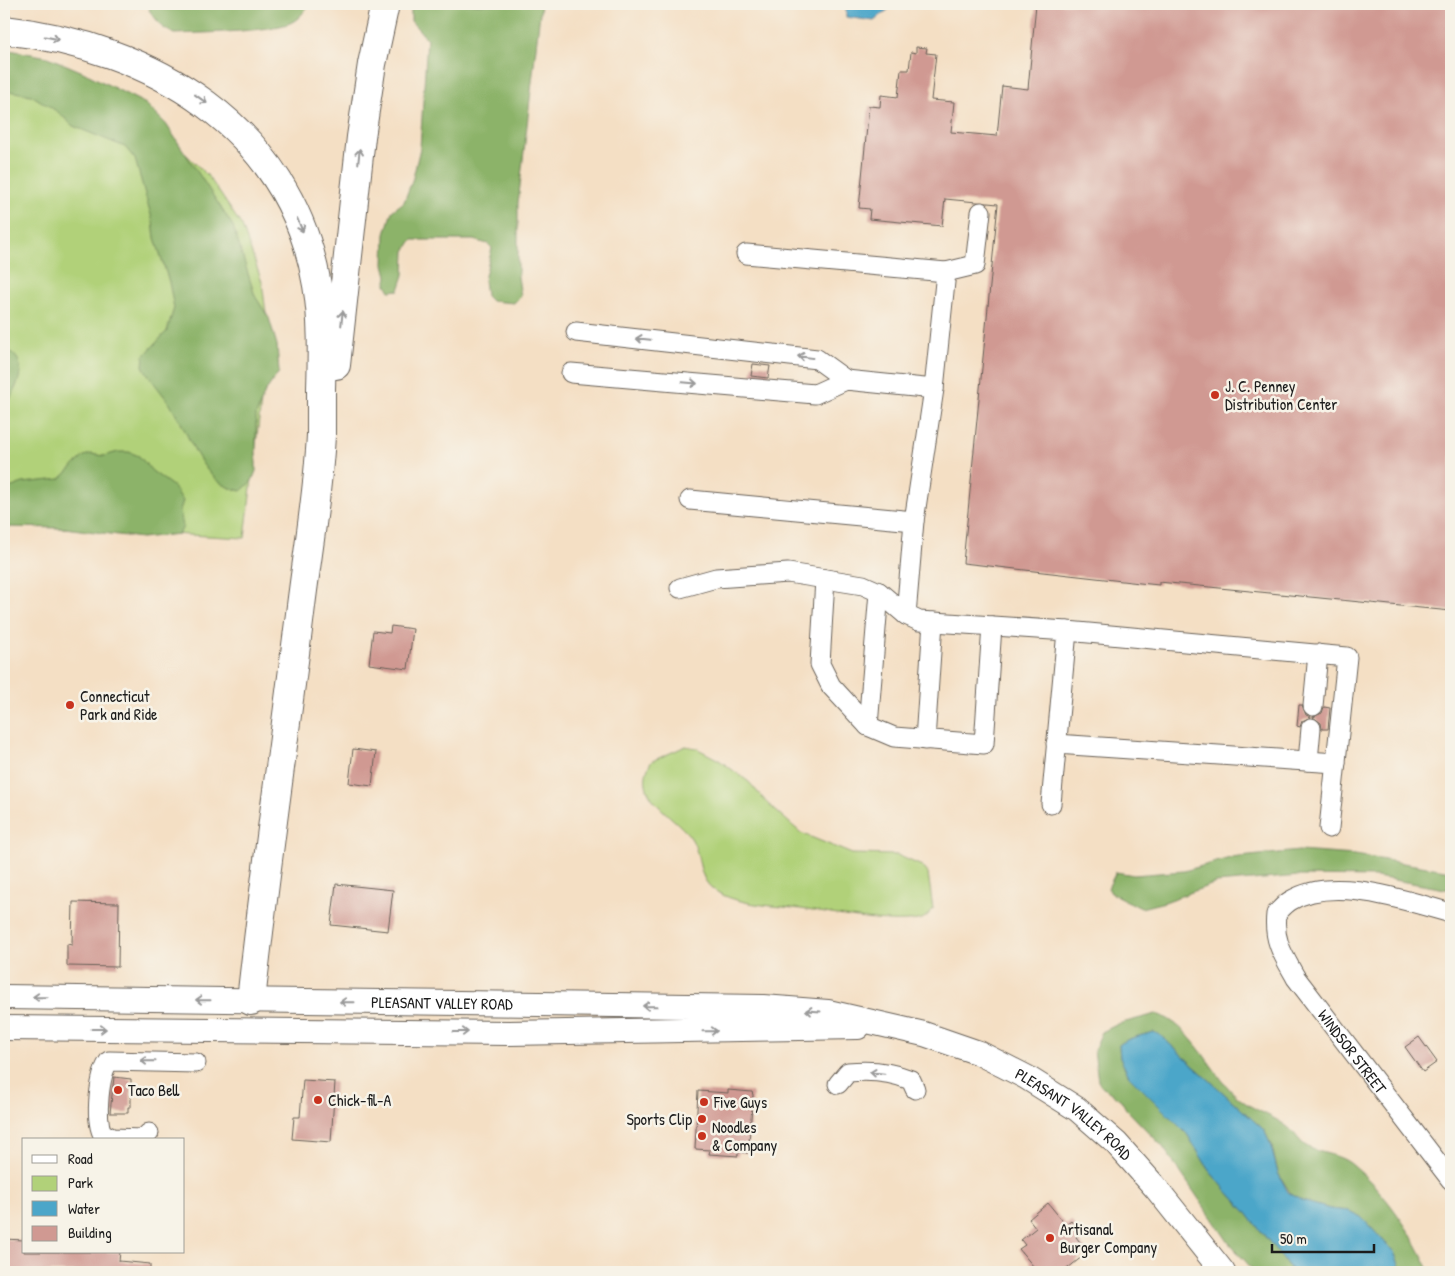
<svg xmlns="http://www.w3.org/2000/svg" width="1455" height="1276" viewBox="0 0 1455 1276" font-family="'Patrick Hand',sans-serif">
	<style>
		.green { fill: #b1d179; stroke: #66764a }
		.forest { fill: #8cb369; stroke: #546842 }
		.water { fill: #4ca6c9; stroke: #346172 }
		.building { fill: #d09992 }
		.lines { fill: none; stroke-linecap: round; stroke-linejoin: round }
		.minor-casing { stroke: #686057; stroke-width: 21 }
		.major-casing { stroke: #686057; stroke-width: 26 }
		.highway-casing { stroke: #686057; stroke-width: 30 }
		.minor { stroke: #fff; stroke-width: 19 }
		.major { stroke: #fff; stroke-width: 24 }
		.highway { stroke: #fff; stroke-width: 28 }
		.oneway { stroke: #999 }
		.poi-dot { fill: #c8321e; stroke: #f7f3e8; stroke-width: 2 }
		.labels { text-anchor: middle; stroke-width: 5; stroke-linejoin: round; paint-order: stroke }
		.poi-label { font-size: 16px; fill: #1c1c1c; stroke: #f7f3e8; text-anchor: start }
		.street-label { font-size: 16px; fill: #1c1c1c; stroke: #f7f3e8 }
	</style>
	<rect width="100%" height="100%" fill="#f7f3e8"/>
	<filter id="ink" filterUnits="userSpaceOnUse"><feTurbulence type="fractalNoise" baseFrequency=".02" numOctaves="2"/><feDisplacementMap in="SourceGraphic" scale="10" xChannelSelector="R" yChannelSelector="G"/><feConvolveMatrix kernelMatrix="1 2 1 2 8 2 1 2 1" color-interpolation-filters="sRGB"/></filter>
	<filter id="wash" filterUnits="userSpaceOnUse"><feTurbulence type="fractalNoise" baseFrequency=".0096" numOctaves="4" result="noise"/><feDisplacementMap in="SourceGraphic" scale="20" xChannelSelector="R" yChannelSelector="G"/><feGaussianBlur stdDeviation="1.12" result="paint"/><feColorMatrix in="noise" values="0 0 0 0 0 0 0 0 0 0 0 0 0 0 0 0 0 1.4 0 .05"/><feComposite in="paint" operator="in"/></filter>
	<g filter="url(#wash)">
		<rect width="100%" height="100%" fill="#f4dfc4"/>
		<g class="green">
			<path d="M4,83L181,149L209,177L242,226L262,282L267,321L266,360L245,538L4,525Z"/>
			<path d="M686,746L696,748L719,760L749,782L767,803L801,833L852,854L897,855L922,866L928,873L933,909C929,914 925,919 918,920C885,925 834,914 801,909C780,906 757,906 737,900C729,898 719,894 713,889C697,877 701,853 691,838C674,814 629,796 652,761Z"/>
		</g>
		<g class="forest">
			<path d="M152,4H310C305,10 301,17 294,21C278,32 197,33 174,34L162,27L149,10Z"/>
			<path d="M411,4H541L518,203V277L521,296L514,303L491,301L486,296L484,280L492,248L488,244L473,240H412L405,251L404,275L399,290L390,291L386,284L387,276L384,264L385,234L392,211L404,202L413,178L420,148L427,39L411,21Z"/>
			<path d="M4,49L48,57L83,72L146,104L166,124L233,226L255,296L269,318L277,345L279,372L265,392L256,415V471L252,481L241,491C203,485 193,442 176,414C167,397 152,383 143,366L144,356L167,331L174,308L169,282L155,238L153,222L135,159L125,147L73,126L58,112L31,95L4,90Z"/>
			<path d="M4,348C37,364 11,391 4,413Z"/>
			<path d="M118,452H129L139,456L152,471L174,487L183,501L180,510L183,527L179,534L141,538L65,528L4,527V490L23,483L60,479L84,456L91,454L104,456Z"/>
			<path d="M1299,851L1355,855L1451,871V890L1377,877L1299,876L1216,883L1165,902L1141,908L1111,893L1108,888L1116,872L1134,875L1184,871L1230,858Z"/>
			<path d="M1156,1014C1192,1023 1213,1078 1240,1099C1255,1111 1274,1116 1289,1128C1296,1134 1300,1143 1308,1147C1321,1154 1338,1154 1350,1163C1385,1191 1412,1232 1430,1272H1402L1394,1252L1361,1217L1349,1211L1330,1209L1302,1201L1291,1194L1278,1173L1272,1147L1264,1130L1161,1036L1154,1032C1141,1036 1129,1037 1119,1045L1120,1058L1129,1076L1187,1134L1211,1173L1246,1212L1293,1272H1255L1229,1243L1163,1147L1126,1109L1121,1100L1101,1086L1098,1081L1094,1050L1102,1032L1118,1024Z"/>
		</g>
		<g class="water">
			<path d="M846,4H895L874,21L846,17Z"/>
			<path d="M1154,1032L1161,1036L1264,1130L1270,1143L1278,1173L1288,1192L1302,1201L1330,1209L1349,1211L1361,1217L1394,1252L1402,1272H1293L1246,1212L1211,1173L1187,1134L1129,1076L1120,1058L1119,1045C1129,1037 1141,1036 1154,1032Z"/>
		</g>
		<g id="blocks">
			<g class="building">
				<path d="M1036,4H1451V611L1159,582V585L1140,583L963,563L998,204L945,199L942,226L869,219L870,209L859,208L869,106L880,107L881,95L898,97L901,70H909L911,52L916,53V47L927,48L926,53L936,54L931,100L954,102L951,132L997,136L1002,86L1028,89Z"/>
				<path d="M753,364L770,366L768,378L751,376Z"/>
				<path d="M391,626L413,629L408,669L369,664L373,631L390,633Z"/>
				<path d="M1299,705H1302L1306,715L1311,717L1302,721L1300,727L1297,726Z"/>
				<path d="M1324,707L1330,708L1328,729H1322L1321,723L1313,717L1322,713Z"/>
				<path d="M353,749L376,752L372,786L349,783Z"/>
				<path d="M336,884L393,890L388,931L331,925Z"/>
				<path d="M73,902L119,903L118,967L67,966V944L72,945Z"/>
				<path d="M1419,1037L1437,1062L1423,1072L1405,1047Z"/>
				<path d="M114,1077L131,1079V1107H128V1113H110Z"/>
				<path d="M303,1080L335,1082L331,1142L292,1139L294,1117H300Z"/>
				<path d="M728,1090L752,1092L753,1095L748,1153L738,1152V1156L709,1154L710,1150L695,1149L698,1091L728,1093Z"/>
				<path d="M1048,1203L1066,1225L1071,1221L1081,1233L1076,1237L1088,1252L1063,1272H1038L1019,1249L1025,1245L1021,1240L1036,1228L1029,1219Z"/>
				<path d="M4,1239L24,1240V1252H120L119,1261L150,1264V1272H4Z"/>
			</g>
		</g>
	</g>
	<g filter="url(#ink)">
		<use href="#blocks" fill-opacity="0" stroke="#686057" stroke-width="1"/>
		<g class="lines">
			<g class="minor-casing">
				<g id="minor">
					<path d="M946,272L975,265L981,212"/>
					<path d="M576,332L817,359L846,380"/>
					<path d="M571,373L815,394L846,380L934,389L946,272L746,254"/>
					<path d="M690,500L914,521L934,389"/>
					<path d="M825,579L820,664L831,686L868,726L894,737L984,744L992,626"/>
					<path d="M680,588L716,578L788,573L863,585L879,592L906,615L914,521"/>
					<path d="M906,615L919,621L1067,631L1051,804"/>
					<path d="M1067,631L1347,657L1329,828"/>
					<path d="M1313,706L1318,654"/>
					<path d="M868,726L879,592"/>
					<path d="M925,740L933,622"/>
					<path d="M1056,744L1336,763"/>
					<path d="M1308,761L1311,728"/>
					<path id="s1" d="M1451,913C1406,901 1333,874 1290,901C1285,904 1280,910 1276,914C1273,941 1283,955 1296,978L1451,1180"/>
					<path d="M838,1084L848,1072C868,1070 892,1072 911,1080L915,1089"/>
					<path d="M149,1133L143,1139L112,1138L102,1133C95,1117 99,1075 109,1061L196,1063"/>
				</g>
			</g>
			<g class="major-casing">
				<g id="major">
					<path id="s2" d="M4,997L763,1007L828,1012L924,1034L979,1053L1026,1077L1077,1109L1116,1143L1156,1188L1223,1272"/>
					<path d="M4,1028L509,1033L858,1027"/>
				</g>
			</g>
			<g class="highway-casing">
				<g id="highway">
					<path d="M4,30C151,46 291,127 317,285C323,319 322,354 321,389C321,404 321,420 321,435C318,495 307,555 300,614C284,743 265,872 251,1001"/>
					<path d="M336,365L361,137L372,64L385,4"/>
				</g>
			</g>
			<use href="#minor" class="minor"/>
			<use href="#major" class="major"/>
			<use href="#highway" class="highway"/>
		</g>
		<defs><path id="oneway-shaft" d="M-6 0H5M1.5-3L5.5 0L1.5 3" fill="none" stroke-width="1.6" stroke-linecap="round" stroke-linejoin="round" transform="scale(1.25)"/></defs>
		<g class="oneway">
			<use href="#oneway-shaft" transform="translate(52 38) rotate(12)"/>
			<use href="#oneway-shaft" transform="translate(201 99) rotate(36)"/>
			<use href="#oneway-shaft" transform="translate(359 156) rotate(-84)"/>
			<use href="#oneway-shaft" transform="translate(300 225) rotate(67)"/>
			<use href="#oneway-shaft" transform="translate(342 318) rotate(-84)"/>
			<use href="#oneway-shaft" transform="translate(643 339) rotate(-174)"/>
			<use href="#oneway-shaft" transform="translate(805 357) rotate(-173)"/>
			<use href="#oneway-shaft" transform="translate(690 383) rotate(5)"/>
			<use href="#oneway-shaft" transform="translate(40 997) rotate(-179)"/>
			<use href="#oneway-shaft" transform="translate(203 1000) rotate(-179)"/>
			<use href="#oneway-shaft" transform="translate(347 1002) rotate(-179)"/>
			<use href="#oneway-shaft" transform="translate(650 1006) rotate(-179)"/>
			<use href="#oneway-shaft" transform="translate(813 1011) rotate(-176)"/>
			<use href="#oneway-shaft" transform="translate(99 1029)"/>
			<use href="#oneway-shaft" transform="translate(710 1031) rotate(-1)"/>
			<use href="#oneway-shaft" transform="translate(461 1032)"/>
			<use href="#oneway-shaft" transform="translate(148 1061) rotate(-179)"/>
			<use href="#oneway-shaft" transform="translate(877 1073) rotate(-174)"/>
		</g>
	</g>
	<g class="poi-dot">
		<circle cx="1215" cy="395" r="5"/>
		<circle cx="70" cy="705" r="5"/>
		<circle cx="118" cy="1090" r="5"/>
		<circle cx="318" cy="1100" r="5"/>
		<circle cx="704" cy="1102" r="5"/>
		<circle cx="702" cy="1119" r="5"/>
		<circle cx="702" cy="1136" r="5"/>
		<circle cx="1050" cy="1238" r="5"/>
	</g>
	<g class="labels">
		<g class="poi-label">
			<text x="1225" y="392">J. C. Penney<tspan x="1225" dy="18">Distribution Center</tspan></text>
			<text x="80" y="702">Connecticut<tspan x="80" dy="18">Park and Ride</tspan></text>
			<text x="128" y="1096">Taco Bell</text>
			<text x="328" y="1106">Chick-fil-A</text>
			<text x="714" y="1108">Five Guys</text>
			<text x="692" y="1125" text-anchor="end">Sports Clip</text>
			<text x="712" y="1133">Noodles<tspan x="712" dy="18">&amp; Company</tspan></text>
			<text x="1060" y="1235">Artisanal<tspan x="1060" dy="18">Burger Company</tspan></text>
		</g>
		<g class="street-label">
			<text dy="6" stroke="none"><textPath href="#s2" startOffset="438">PLEASANT VALLEY ROAD</textPath></text>
			<text dy="6" stroke="none"><textPath href="#s1" startOffset="346">WINDSOR STREET</textPath></text>
			<text dy="6" stroke="none"><textPath href="#s2" startOffset="1094">PLEASANT VALLEY ROAD</textPath></text>
		</g>
	</g>
	<rect width="1455" height="1276" fill="none" stroke="#f7f3e8" stroke-width="20"/>
	<rect x="22" y="1138" width="162" height="115" fill="#f7f3e8" stroke="#9f9d96"/>
	<rect x="32" y="1155" width="25" height="8" fill="#ffffff" stroke="#9f9d96"/>
	<text x="68" y="1164" font-size="15" fill="#1c1c1c">Road</text>
	<rect x="32" y="1176" width="25" height="15" fill="#b1d179" stroke="#9f9d96"/>
	<text x="68" y="1188" font-size="15" fill="#1c1c1c">Park</text>
	<rect x="32" y="1201" width="25" height="15" fill="#4ca6c9" stroke="#9f9d96"/>
	<text x="68" y="1214" font-size="15" fill="#1c1c1c">Water</text>
	<rect x="32" y="1226" width="25" height="15" fill="#d09992" stroke="#9f9d96"/>
	<text x="68" y="1238" font-size="15" fill="#1c1c1c">Building</text>
	<path d="M1272 1244v8h102v-8" fill="none" stroke="#1c1c1c" stroke-width="2.5"/>
	<text x="1280" y="1244" font-size="15" fill="#1c1c1c" stroke="#f7f3e8" stroke-width="4" paint-order="stroke">50 m</text>
</svg>
